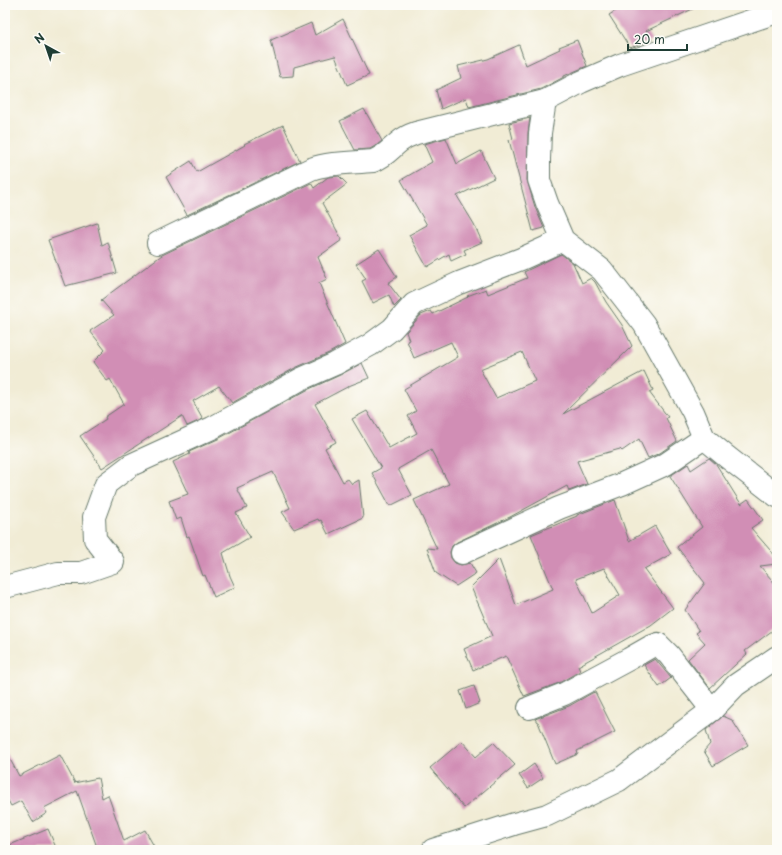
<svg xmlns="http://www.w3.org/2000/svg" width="782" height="855" viewBox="0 0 782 855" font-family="'Playpen Sans',sans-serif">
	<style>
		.building { fill: #d18eb5; fill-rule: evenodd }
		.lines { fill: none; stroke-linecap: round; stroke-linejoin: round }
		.minor-casing { stroke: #687a6c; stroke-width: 24 }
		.minor { stroke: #fff; stroke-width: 22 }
	</style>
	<rect width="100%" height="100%" fill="#fdfcf7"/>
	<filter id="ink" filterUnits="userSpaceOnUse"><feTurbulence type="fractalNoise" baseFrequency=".025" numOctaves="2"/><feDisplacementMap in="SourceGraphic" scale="8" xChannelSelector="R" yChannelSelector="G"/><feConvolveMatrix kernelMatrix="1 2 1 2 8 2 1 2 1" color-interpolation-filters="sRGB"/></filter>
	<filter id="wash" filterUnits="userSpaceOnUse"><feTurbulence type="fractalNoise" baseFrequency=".012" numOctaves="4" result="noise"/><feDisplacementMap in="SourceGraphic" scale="16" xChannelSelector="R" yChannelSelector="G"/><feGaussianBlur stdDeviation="0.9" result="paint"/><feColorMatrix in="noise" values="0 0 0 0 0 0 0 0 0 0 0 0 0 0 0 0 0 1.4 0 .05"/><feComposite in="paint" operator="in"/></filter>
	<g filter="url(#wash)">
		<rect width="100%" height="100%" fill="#f1ecd5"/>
		<g id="blocks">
			<g class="building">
				<path d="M625,5H701L646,31L652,40L630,48L609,15Z"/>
				<path d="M343,19L369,75L347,85L335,56L294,67L293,76L280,77L271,40L311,23L315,35Z"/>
				<path d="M577,40L587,66L564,76V77L541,89L469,107L466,98L441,109L436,90L461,78L458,66L488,59L519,45L526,65L560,49L559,47Z"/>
				<path d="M364,109L382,141L377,145L370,149L355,150L340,121Z"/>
				<path d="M530,118L528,133L527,180L535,207L544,228L533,231L509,140L513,139L509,123Z"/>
				<path d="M283,125L300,161L187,215L166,177L191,161L197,172L245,145L244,144Z"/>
				<path d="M446,138L457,164L481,151L494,178L457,196L474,224L482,242L464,250L466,254L451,261L449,254L427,267L409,235L427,225L401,180L432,162L424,144Z"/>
				<path d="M339,176L347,184L322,203L342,240L318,257L327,279L319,283L345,344L329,353L295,368L232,403L219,386L193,401L203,419L187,426L182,416L102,468L80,436L106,419L105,417L124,404L110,379L107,381L93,362L105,350L90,331L114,315L101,300L162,255L311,183L314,188L328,177Z"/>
				<path d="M97,223L102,245L108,242L117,273L65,286L48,240Z"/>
				<path d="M379,249L397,277L388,283L401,300L394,307L389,295L373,303L362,281L366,279L356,264Z"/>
				<path d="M561,254L573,263L582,283L591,278L595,282L606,302L622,325L632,346L563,414L644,371L653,390L649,392L668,417L666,418L677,441L660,453L648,458L639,439L622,451L620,449L577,461L587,484L569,491L567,486L510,517L457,542L452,546L450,552L451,558L455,563L461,565L470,563L476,573L456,586L436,573L427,548L437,549L414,500L449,484L431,450L398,469L412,495L390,506L372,473L381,468L352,419L367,411L389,448L417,433L408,416L416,411L404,389L458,357L451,342L414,358L407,341L409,340L406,332L421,315L431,311L433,314L468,297L467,296L486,289L488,294L527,278L524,272ZM522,352L535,381L496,398L480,369Z"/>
				<path d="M362,363L369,378L351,385L315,404L336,442L325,448L343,482L348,479L352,484L359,480L363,518L328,534L321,520L319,521L318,519L294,529L282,512L290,508L273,472L237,488L247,508L236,513L250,537L223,553L230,576L235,587L214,597L205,575L203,576L189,536L187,537L181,518L176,520L169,501L188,494L173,462L190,454L189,452L218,439L307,390L340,375Z"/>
				<path d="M709,458L716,464L741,504L748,499L763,520L751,528L777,558V564L760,566L777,586V627L745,651L747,654L710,688L688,659L705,643L696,633L699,631L685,610L705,583L677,547L702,527L670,476L688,464L691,470Z"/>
				<path d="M615,500L629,541L655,526L671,554L644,569L673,608L651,625L578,666L580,671L559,683L524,696L506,656L473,670L464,649L492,636L471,587L499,559L516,605L553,589L531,535L577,516V515ZM604,568L620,595L592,613L576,579Z"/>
				<path d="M655,659L671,678L659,687L644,665Z"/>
				<path d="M474,686L480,703L466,709L460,691Z"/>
				<path d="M595,692L615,732L577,751L578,754L555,764L538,722H537L535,719L569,706L592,693Z"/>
				<path d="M723,716L732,720L748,745L713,766L704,751L710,744L706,730Z"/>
				<path d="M462,741L476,757L493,742L515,765L464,808L430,768Z"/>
				<path d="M5,750L19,776L60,755L75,783H74L98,778L102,798L108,795L124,841L145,830L156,850H98L77,791L44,808L47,813L33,822L21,801L11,806L5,795Z"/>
				<path d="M534,764L543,778L528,788L519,775Z"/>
				<path d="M48,829L57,850H5V847Z"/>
			</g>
		</g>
	</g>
	<g filter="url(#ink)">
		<use href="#blocks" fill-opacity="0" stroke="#687a6c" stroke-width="1"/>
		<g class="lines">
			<g class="minor-casing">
				<g id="minor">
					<path d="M777,12L620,65L581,82L545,101L540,133L539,159V180L547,203L563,240L602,270L644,324L693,412L704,438L727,457L777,496"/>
					<path d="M158,243L311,169C331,162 352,163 373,161C386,156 389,150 399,142C404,138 410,135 416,133L545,101"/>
					<path d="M462,553L559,508L622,484L666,464L704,438"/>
					<path d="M5,587L58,573H81L113,562L95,539L94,517L106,484L131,465L212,428L260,402L301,379L335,364L370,345L392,329L414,304L459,283L521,259L563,240"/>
					<path d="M529,708L564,694L629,659L650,647L658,644L669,655L712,710"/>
					<path d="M433,850L514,824L547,815L619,780L712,710L736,685L777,657"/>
				</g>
			</g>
			<use href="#minor" class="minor"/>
		</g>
	</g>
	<rect width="782" height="855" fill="none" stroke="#fdfcf7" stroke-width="20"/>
	<g transform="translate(46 46) rotate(320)" stroke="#fdfcf7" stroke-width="3" paint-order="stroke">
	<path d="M0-3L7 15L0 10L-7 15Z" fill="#1f3d34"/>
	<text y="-6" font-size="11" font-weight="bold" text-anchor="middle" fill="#1f3d34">N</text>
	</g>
	<path d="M628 44v6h59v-6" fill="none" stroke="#1f3d34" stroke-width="2"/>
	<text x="634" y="44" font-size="12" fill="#1f3d34" stroke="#fdfcf7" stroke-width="3" paint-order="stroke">20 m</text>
</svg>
